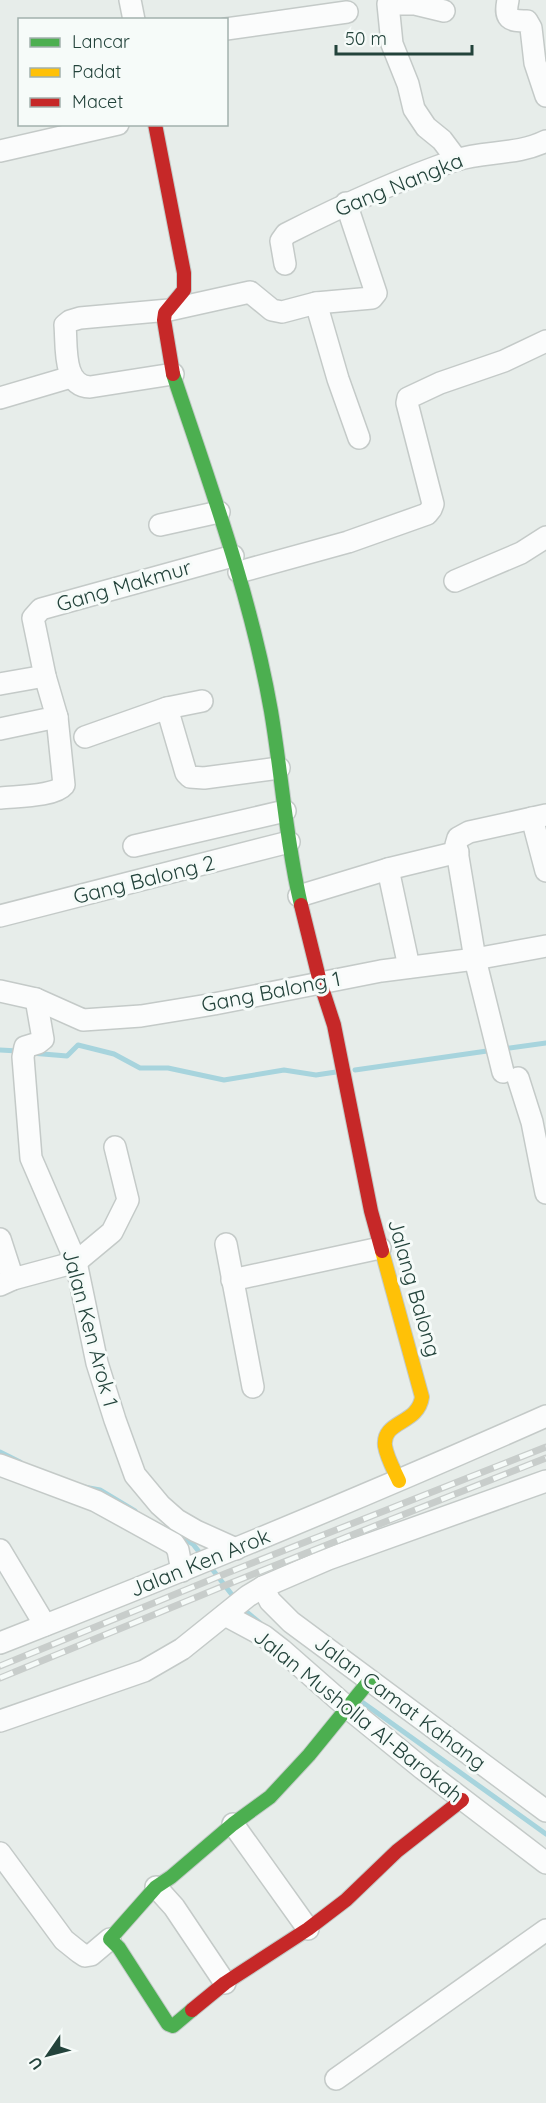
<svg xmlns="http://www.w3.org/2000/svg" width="546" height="2103" viewBox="0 0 546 2103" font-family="Quicksand,sans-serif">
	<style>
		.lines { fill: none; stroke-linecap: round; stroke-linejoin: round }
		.stream { stroke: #a7d4dd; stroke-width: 5 }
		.street-casing { stroke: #c4cac8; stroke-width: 24 }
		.fast-casing { stroke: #c3cbc8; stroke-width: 16 }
		.slow-casing { stroke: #c3cbc8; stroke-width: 16 }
		.jam-casing { stroke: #c3cbc8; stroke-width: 16 }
		.street { stroke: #fbfcfc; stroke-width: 21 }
		.fast { stroke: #4caf50; stroke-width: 14 }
		.slow { stroke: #ffc107; stroke-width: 14 }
		.jam { stroke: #c62828; stroke-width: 14 }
		.rail-casing { stroke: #c8cdcb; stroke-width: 7 }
		.rail { stroke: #f6fbf9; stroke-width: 4.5; stroke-dasharray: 14; stroke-linecap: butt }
		.labels { text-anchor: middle; stroke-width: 6; stroke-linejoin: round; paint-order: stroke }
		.street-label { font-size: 21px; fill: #23433b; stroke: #f6fbf9 }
	</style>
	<rect width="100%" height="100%" fill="#e7edea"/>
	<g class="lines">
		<g class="stream">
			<path d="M503,1049L546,1043"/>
			<path d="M0,1050L18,1051"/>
			<path d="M31,1053L67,1056L78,1045L114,1054L140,1068H168L224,1080L284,1070L316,1075L336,1072"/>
			<path d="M355,1070L494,1050"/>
			<path d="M0,1452L20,1462"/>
			<path d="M84,1487L100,1490L135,1511"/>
			<path d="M177,1535L193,1544L203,1557"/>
			<path d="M209,1565L236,1600"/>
			<path d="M242,1608L260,1623"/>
			<path d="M362,1702L546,1834"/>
		</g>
		<g class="street-casing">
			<g id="street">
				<path d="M130,0L134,20"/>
				<path d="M508,0C504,19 509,21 527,21L531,28L535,63L546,96"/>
				<path d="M444,11L415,4H388L392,44L408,84L414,109L426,127L442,140L457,160"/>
				<path d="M226,29L347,12"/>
				<path d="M0,151L118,124"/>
				<path d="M285,264L281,241L286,234C341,206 397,180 456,160C485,151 518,155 546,141"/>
				<path d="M316,303L338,379L359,438"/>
				<path d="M173,374L90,387C62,386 67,345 65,325L70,321L80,318L169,310L250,292L272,310L282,312L316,303L372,298L376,293L346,203"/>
				<path d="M0,398L71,377"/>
				<path d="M160,525L219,512"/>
				<path d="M239,572L348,542L427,514L431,509L433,504L407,403L408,398L440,383L504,361L546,341"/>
				<path d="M455,581L521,553L546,537"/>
				<path d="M0,684L45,676"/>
				<path d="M167,708L202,701"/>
				<path d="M0,729L57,717L45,676L33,618L41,609L233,556"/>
				<path d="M85,737L167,708L186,773L190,777L204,778L279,768"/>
				<path d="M0,798C16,796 54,797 64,785L57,717"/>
				<path d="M532,818L546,871"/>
				<path d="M134,846L285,811"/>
				<path d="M388,869L409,967"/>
				<path d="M299,896L388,869L458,852"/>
				<path d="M0,916L289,842"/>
				<path d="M0,991L36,999L83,1020L141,1016L214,1004L381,971L475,959L546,946"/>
				<path d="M36,999L43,1039L38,1043L25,1047L23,1057L31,1158L76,1262L97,1363L115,1420L135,1475L160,1505L177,1520L196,1531L236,1549"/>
				<path d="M503,1072L475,959L456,845L458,838L469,832L546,815"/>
				<path d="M518,1078L532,1122L546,1193"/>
				<path d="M0,1239L13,1279"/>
				<path d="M226,1244L253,1387"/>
				<path d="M232,1280L380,1248"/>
				<path d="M0,1285L13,1279L76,1262L112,1232L128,1200L115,1147"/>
				<path d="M0,1465L96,1501L174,1544L178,1550L182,1571"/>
				<path d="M0,1550L45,1625"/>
				<path d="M263,1587L270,1601L291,1622L546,1811"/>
				<path d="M225,1615L264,1636L282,1650L348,1708L423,1769L546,1863"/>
				<path d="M0,1643C184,1571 366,1496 546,1416"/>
				<path d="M0,1721L144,1671L182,1649L248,1596L263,1587L328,1559L546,1481"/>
				<path d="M233,1824L308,1929"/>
				<path d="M0,1853L64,1940L79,1952L85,1956L91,1955L110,1939"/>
				<path d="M156,1887L174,1907L225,1983"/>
				<path d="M336,2079L546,1930"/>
			</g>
		</g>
		<g class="fast-casing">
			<g id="fast">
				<path d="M173,374C210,485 251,596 271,711C282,776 286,841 301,905"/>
				<path d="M192,2010L173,2026L168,2024L119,1948L110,1939L156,1887L171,1877L233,1824L270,1797L309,1755L370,1680"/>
			</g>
		</g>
		<g class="slow-casing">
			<path id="slow" d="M382,1251L422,1397C418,1425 382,1420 385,1446C387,1458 394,1470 399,1481"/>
		</g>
		<g class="jam-casing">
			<g id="jam">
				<path d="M155,124L184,273V290L165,313L164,320L173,374"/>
				<path d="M301,905L320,982L334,1025L371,1211L382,1251"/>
				<path d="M192,2010L225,1983L308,1929L346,1900L397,1851L462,1800"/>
			</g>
		</g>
		<use href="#street" class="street"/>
		<use href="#fast" class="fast"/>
		<use href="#slow" class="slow"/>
		<use href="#jam" class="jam"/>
		<g class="rail-casing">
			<g id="rail">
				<path d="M0,1666L227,1573L546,1447"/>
				<path d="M0,1678L231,1583L546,1458"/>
			</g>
		</g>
		<use href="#rail" class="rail"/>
	</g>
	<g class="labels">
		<g class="street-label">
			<text transform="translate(399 185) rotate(-22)" y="7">Gang Nangka</text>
			<text transform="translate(124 586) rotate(-16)" y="7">Gang Makmur</text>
			<text transform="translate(144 880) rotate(-14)" y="7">Gang Balong 2</text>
			<text transform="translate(271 992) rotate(-11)" y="7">Gang Balong 1</text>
			<text transform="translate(414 1288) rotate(74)" y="7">Jalang Balong</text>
			<text transform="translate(90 1328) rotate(75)" y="7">Jalan Ken Arok 1</text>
			<text transform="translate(200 1563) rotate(-22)" y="7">Jalan Ken Arok</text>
			<text transform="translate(400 1703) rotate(37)" y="7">Jalan Camat Kahang</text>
			<text transform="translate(358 1716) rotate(39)" y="7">Jalan Musholla Al-Barokah</text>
		</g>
	</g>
	<rect x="18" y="18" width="210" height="108" fill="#f6fbf9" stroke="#a2b1ad" stroke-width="1.5"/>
	<rect x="30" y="38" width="30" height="9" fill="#4caf50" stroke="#a2b1ad" stroke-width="1.5"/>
	<text x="72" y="48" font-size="18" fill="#23433b">Lancar</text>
	<rect x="30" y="68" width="30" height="9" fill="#ffc107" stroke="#a2b1ad" stroke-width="1.5"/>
	<text x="72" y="78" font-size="18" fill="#23433b">Padat</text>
	<rect x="30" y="98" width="30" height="9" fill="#c62828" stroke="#a2b1ad" stroke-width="1.5"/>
	<text x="72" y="108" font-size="18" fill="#23433b">Macet</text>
	<g transform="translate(48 2055) rotate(235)" stroke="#f6fbf9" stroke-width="4.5" paint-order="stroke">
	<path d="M0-4.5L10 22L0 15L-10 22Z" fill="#23433b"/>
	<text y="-9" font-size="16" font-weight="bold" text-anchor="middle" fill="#23433b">U</text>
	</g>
	<path d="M336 45v9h136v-9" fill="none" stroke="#23433b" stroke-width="3"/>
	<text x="345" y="45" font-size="18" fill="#23433b" stroke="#f6fbf9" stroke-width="4.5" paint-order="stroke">50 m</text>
</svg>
